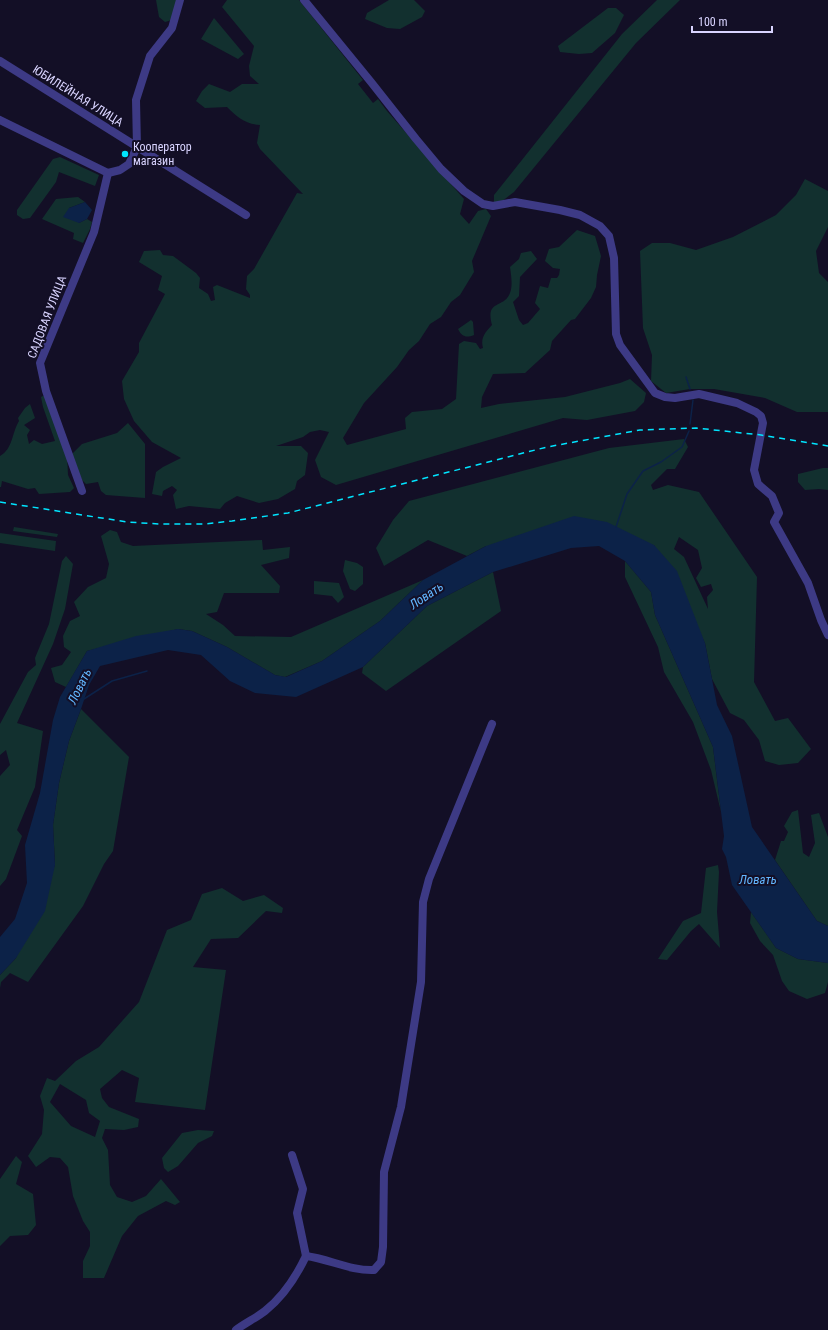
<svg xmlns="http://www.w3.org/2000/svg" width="828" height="1330" viewBox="0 0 828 1330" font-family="'Roboto Condensed',sans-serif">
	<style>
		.green { fill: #12302f; fill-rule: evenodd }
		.water { fill: #0c2248 }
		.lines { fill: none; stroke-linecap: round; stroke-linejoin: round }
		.stream { stroke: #0c2248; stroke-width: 1.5 }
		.minor { stroke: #3d3a85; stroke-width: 8 }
		.rail { stroke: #00e5ff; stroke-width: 1.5; stroke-dasharray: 6 5; stroke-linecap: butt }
		.poi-dot { fill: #00e5ff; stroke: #130f26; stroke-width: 1.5 }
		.labels { text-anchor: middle; stroke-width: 4; stroke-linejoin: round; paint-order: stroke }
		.street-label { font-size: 12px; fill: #d9d4ff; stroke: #130f26 }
		.poi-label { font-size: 12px; fill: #d9d4ff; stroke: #130f26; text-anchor: start }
		.water-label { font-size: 13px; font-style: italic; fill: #62b6ff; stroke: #130f26 }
	</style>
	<rect width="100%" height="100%" fill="#130f26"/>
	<g class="green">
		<path d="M156,0H178L172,20L165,22L159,17Z"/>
		<path d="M227,0H299L363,80L358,84L373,103L378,99L387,111L464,199L460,214L469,224L478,211L486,209L491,216L472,261L474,272L460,295L451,302L441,317L430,324L419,341L409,350L397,367L364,403L343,438L347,445L406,429L405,418L412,412L442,409L456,399L459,344L464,341L476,343L480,349L483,348C480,337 486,332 492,325C485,299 504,309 510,293C513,286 511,274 510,267L519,259L521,253L531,251L537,259L520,277L519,296L513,302L519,320L523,325L528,323L540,309L535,303L540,286L548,288L551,278H557L559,275L560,269L553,268L545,261L549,249L559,247L577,230L595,236L601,256L597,275L596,287L591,298L575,319L571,320L552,341L550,350L525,373L493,374L482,397L481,408L499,404L565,397L620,383L630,379L646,393L644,402L635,411L587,420L563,418L336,485L321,477L315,460L329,432L320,430L310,432L303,437L276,446H301L308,453L305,475L297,481L295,489L278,499L259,503L237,496L225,503L220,509L189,506L176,509L173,495L177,490L172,486L163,491L162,496L152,494L156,472L163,467L181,458L152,442L134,421L124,399L122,381L139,352V343L165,294L158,290L162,276L139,262L144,251L160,250L163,255L173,256L196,273L200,278L199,288L208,294L211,301L215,300L213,287L217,285L250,298V295L246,289L247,276L254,269L297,193L303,194L260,149L257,143L260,125C245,124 237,117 227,107L205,108L196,101L202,91L209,84L230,92L242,84H259L250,76L249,66L254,46L222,7Z"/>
		<path d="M389,0H414L425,11L422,17L400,29L387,28L365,19L367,13Z"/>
		<path d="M657,0H680L636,43L514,192L501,202H494V195L622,34Z"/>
		<path d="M608,8H616L624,15L615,33L592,53L579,54L560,52L558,46Z"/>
		<path d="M214,18L244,54L238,59L201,39Z"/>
		<path d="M60,157L99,175L95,186L59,172L56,182L30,218L23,219L17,215V210L53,159Z"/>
		<path d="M805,179L828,191V227L816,251L819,273L828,282V412H797L765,398L714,389H690L666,393L651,381L652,355L643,328L640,251L652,243H670L696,250L733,237L776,215L796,195Z"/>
		<path d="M78,197L85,202L69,208L79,223L87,219L92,222L90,229L83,243L73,239L74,233L42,219L56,199Z"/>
		<path d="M471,320L473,322L474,335C466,338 462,337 458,329Z"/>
		<path d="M45,395L67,455L68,475L74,488L70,492L39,494L35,488L28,489L2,481L1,487H0V456C13,449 12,432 19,421L18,418L25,408L30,404L35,418L24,425L30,430L27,435L29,444L34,440L42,444L55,441L43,407L41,397Z"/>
		<path d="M128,423L145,444V498L106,495L101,491L98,482L86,484L82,480L71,455L82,444L117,433Z"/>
		<path d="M684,439L688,447L675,469H667L651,485L653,490L668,485L699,492L757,577L754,682L775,721L788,718L811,749L798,763L779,765L765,761L759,740L744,720L730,713L712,679L705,643L654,545L486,546L467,556L428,540L384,566L376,548L393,520L409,501L609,448ZM679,537L698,550L702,568L696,578L701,587L711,584L713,590L707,597L708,609L684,557L674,549Z"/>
		<path d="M823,468H828V490L819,489L805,490L798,482V474Z"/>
		<path d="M14,527L58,534L57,537L13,531Z"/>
		<path d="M110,530L117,532L121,542L133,546L262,540L263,550L290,547L289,558L261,565L280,586L279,593H224L217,612L206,614L223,625L235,636L291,637L423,580L380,621L322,661L285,677L275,675L227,647L192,631L178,629L87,651L66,687L55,682L51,668L62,665L71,652L64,647L63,636L70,621L80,616L74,602L88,587L106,578L109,564L101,536Z"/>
		<path d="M0,533L56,541L55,551L0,543Z"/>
		<path d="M66,556L73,564L65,609L53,644L17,723L43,731L35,787L17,830L22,836L6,879L0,886V776L10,765L6,750L0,755V724L28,672L36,665L35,658L49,624L62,561Z"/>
		<path d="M345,560L357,563L363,567V584L355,591L350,589L343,571Z"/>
		<path d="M625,561L651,592L655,615L713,747L721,812L711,770L693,722L664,672L658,647L625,577Z"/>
		<path d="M493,572L501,611L386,691L362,673L363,667L427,606Z"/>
		<path d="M314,581L339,583L344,597L338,603L332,596L314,594Z"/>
		<path d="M81,709L129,757L113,851L104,864L83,906L28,982L10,973L1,982L0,988V975L16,958L55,865L53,825L59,783L69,741Z"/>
		<path d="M798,810L803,853L809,857L815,843L811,815L819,813L828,837V926L817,921L775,860L781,841H784L788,832L784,826L792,812Z"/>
		<path d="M718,865L719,872L717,912L720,948L699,924L691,931L667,960L658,959L683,921L701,913L706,868Z"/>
		<path d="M222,888L243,901L264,895L283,908L282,913L266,911L238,938L211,939L193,967L226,970L205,1110L135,1102L139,1078L122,1070L100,1089L102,1098L109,1107L139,1119L138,1127L124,1130L105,1129L102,1138L108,1150L110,1185L117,1197L132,1202L146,1196L161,1179L180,1202L175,1205L166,1201L138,1216L122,1236L104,1278H83V1261L90,1246V1232L83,1221L73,1196L68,1167L60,1158L50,1157L36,1167L28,1156L42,1134L44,1110L40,1096L47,1078L55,1081L76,1061L99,1047L139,1002L167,930L191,920L202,894ZM60,1084L86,1100L89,1113L100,1121L95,1137L71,1126L50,1102Z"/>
		<path d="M751,912L776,948L798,959L828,963V982L825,993L807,999L789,991L782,981L773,955L760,941L750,923Z"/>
		<path d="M198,1130L214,1131L212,1136L198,1143L178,1166L168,1172L164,1168L162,1158L182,1133Z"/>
		<path d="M16,1156L22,1162L16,1184L33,1194L36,1225L28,1235L10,1236L0,1246V1179Z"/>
	</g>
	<g class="water">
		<path d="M85,202L92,210L87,219L79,223L63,217L69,208Z"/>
		<path d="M574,516L607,522L654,545L677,571L705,643L717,705L732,736L752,827L817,921L828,926V963L798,959L776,948L732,885L726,857L722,849L724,836L713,747L655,615L651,592L625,561L599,546L571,548L493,572L427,606L363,667L296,697L255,693L230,681L201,655L168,650L100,666L89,685L81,709L69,741L59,783L53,825L55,865L45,911L16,958L0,975V937L15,919L27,883L25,845L40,793L53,720L60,697L87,651L136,636L178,629L192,631L227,647L275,675L286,677L322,661L380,621L423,580L486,546Z"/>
	</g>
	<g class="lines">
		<g class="stream">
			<path d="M686,377L690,389"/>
			<path d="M690,424L693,400"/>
			<path d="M616,527L627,494L643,471L661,462L682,447L689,431"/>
			<path d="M84,699L112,681L147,671"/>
		</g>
		<g class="minor">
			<path d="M304,0L371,82L416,139L441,169L464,191L483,204L493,206L515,202L560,210L580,215L600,226L609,236L614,258L616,334L620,345L655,393L665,397L675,398L699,394L737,403L756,412L761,416L763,423L754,470L758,484L772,496L779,513L774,522L808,583L821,620L828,635"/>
			<path d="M0,61L246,215"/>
			<path d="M0,120L108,173"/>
			<path d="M108,173L120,170L129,164L137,147L136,100L150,56L172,28L180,0"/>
			<path d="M82,491L46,391L40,363L94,232L108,173"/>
			<path d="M292,1155L303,1189L297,1213L306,1256"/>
			<path d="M306,1256C329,1259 351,1271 374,1270L381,1262L383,1247L384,1172L401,1107L421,982L423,902L429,879L492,724"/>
			<path d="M236,1330C245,1323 256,1318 265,1311C284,1296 296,1277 306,1256"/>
		</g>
		<path class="rail" d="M0,502L127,522L159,524H204L232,521L288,513L547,447L640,430L696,428L761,435L828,446"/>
	</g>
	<circle class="poi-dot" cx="125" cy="154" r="4"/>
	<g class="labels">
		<g class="street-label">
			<text transform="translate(78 96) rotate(32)" y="4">ЮБИЛЕЙНАЯ УЛИЦА</text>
			<text transform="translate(47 317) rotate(-69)" y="4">САДОВАЯ УЛИЦА</text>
		</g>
		<g class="poi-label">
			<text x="133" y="151">Кооператор<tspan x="133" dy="14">магазин</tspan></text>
		</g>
		<g class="water-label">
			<text transform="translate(426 595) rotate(-34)" y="5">Ловать</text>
			<text transform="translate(79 686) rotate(-64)" y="5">Ловать</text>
			<text x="758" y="884">Ловать</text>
		</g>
	</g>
	<path d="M692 26v6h80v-6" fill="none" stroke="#d9d4ff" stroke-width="2"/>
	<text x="698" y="26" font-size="12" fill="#d9d4ff" stroke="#130f26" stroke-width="3" paint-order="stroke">100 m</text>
</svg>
